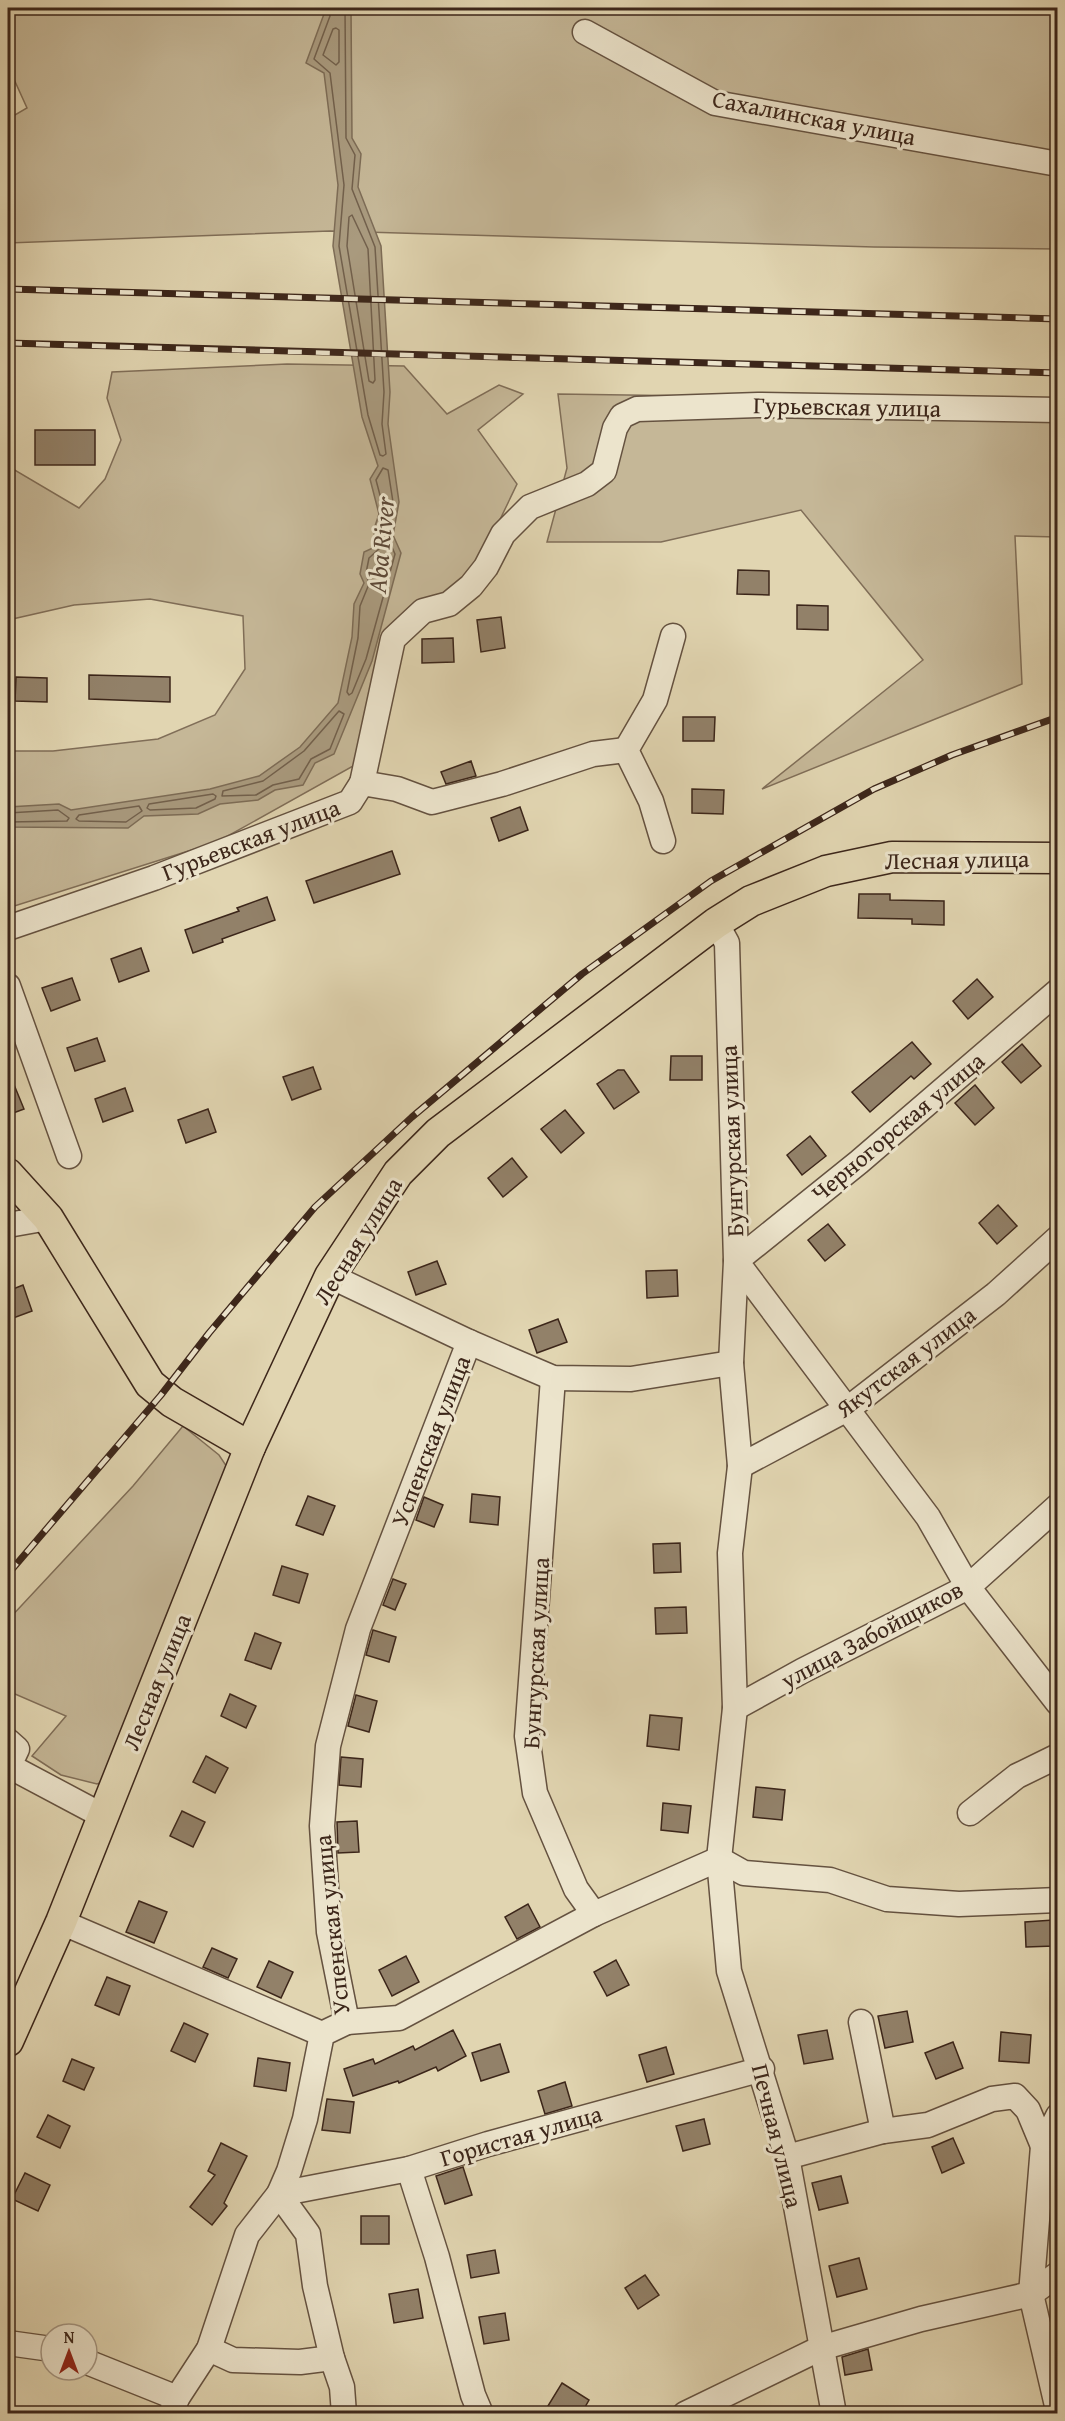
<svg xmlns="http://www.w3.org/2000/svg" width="1065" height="2421" viewBox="0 0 1065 2421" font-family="'Gentium Book Plus',serif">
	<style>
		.green { fill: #c5b797; stroke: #806e58; stroke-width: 1.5 }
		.water { fill: #a99a7e; stroke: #7d6c56; stroke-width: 1.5 }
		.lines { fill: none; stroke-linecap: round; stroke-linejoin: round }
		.shore { stroke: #72604c; stroke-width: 1.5 }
		.building { fill: #928169; stroke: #3c261a; stroke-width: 1.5 }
		.minor-casing { stroke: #655240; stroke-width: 27 }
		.major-casing { stroke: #3c261a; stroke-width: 33 }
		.minor { stroke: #ece4cc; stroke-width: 24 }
		.major { stroke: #e1d5b1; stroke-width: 30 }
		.rail-casing { stroke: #3c261a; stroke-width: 7 }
		.rail { stroke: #ece4cc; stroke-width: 4.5; stroke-dasharray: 14; stroke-linecap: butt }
		.labels { text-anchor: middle; stroke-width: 6; stroke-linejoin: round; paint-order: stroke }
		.street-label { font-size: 24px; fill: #3c261a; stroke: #ece4cc }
		.water-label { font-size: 26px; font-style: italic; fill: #5d4938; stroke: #ece4cc }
	</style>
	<rect width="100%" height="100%" fill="#e1d5b1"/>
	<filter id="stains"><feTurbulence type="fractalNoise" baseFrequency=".00333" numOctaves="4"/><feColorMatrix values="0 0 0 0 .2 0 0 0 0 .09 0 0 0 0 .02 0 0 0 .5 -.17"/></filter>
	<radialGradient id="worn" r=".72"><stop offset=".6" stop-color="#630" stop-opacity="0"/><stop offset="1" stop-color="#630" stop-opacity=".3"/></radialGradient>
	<g class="green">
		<path d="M8,8H1057V249L874,247L330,231L8,243V119L27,108L8,66Z"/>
		<path d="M287,364L404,366L447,414L499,385L523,394L478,430L517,484L463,597L406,615L355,765L217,842L8,908V751H53L158,739L215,715L245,669L243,616L150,599L74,605L8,620V466L79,508L105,479L121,440L107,398L112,372Z"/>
		<path d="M558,394L1057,401V537L1015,536L1022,684L762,789L923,660L801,510L661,542H547L567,468Z"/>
		<path d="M183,1426L219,1455L231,1473L117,1777L97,1784L61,1775L32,1756L66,1716L8,1691V1620L133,1486Z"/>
	</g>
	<path class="water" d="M322,8H351L352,138L361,154L358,187L381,246L390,392L388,424L399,502L393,535L401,553L372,661L334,754L315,763L303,785L275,790L258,800L220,804L198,814L144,816L128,828L8,827V807L59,804L71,810L210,789L259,776L300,747L338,703L352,637L354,604L364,583L360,574L364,552L375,547L374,529L379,514L370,479L378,466L362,417L333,246L338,185L324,73L306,63L324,14Z"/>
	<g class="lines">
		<g class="shore">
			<path d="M328,8L330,16L314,59L330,73L344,185L339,246L368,415L380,455L383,456L386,454L382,424L384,392L375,247L352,189L355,155L346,138L345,8"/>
			<path d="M336,28L339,30V62L336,65L323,55L333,29Z"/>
			<path d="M352,215L368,249L375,380L373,383L369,381L347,246L349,217Z"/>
			<path d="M383,468L388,470L393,502L387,536L395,554L366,659L352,693L349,695L347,692L358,638L360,606L369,584L366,573L369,558L380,548V530L385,514L376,480Z"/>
			<path d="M339,711L344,714L330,749L311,759L299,779L273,785L256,795L222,796L223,791L263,781L304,751Z"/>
			<path d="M213,794L216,796L215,799L196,808L150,810L147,808L149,804Z"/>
			<path d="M139,806L142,811L126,822L79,821L76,819L79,815Z"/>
			<path d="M8,813L58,810L69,818L67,821L8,822"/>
		</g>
	</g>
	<g class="building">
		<rect x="35" y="430" width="60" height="35"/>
		<path d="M738,570L769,571V595L737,594Z"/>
		<path d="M797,605L828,606V630L797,629Z"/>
		<path d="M501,617L505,648L481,652L477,620Z"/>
		<path d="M453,638L454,662L422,663V639Z"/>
		<path d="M89,675L170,677V702L89,699Z"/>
		<path d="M16,677L47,678V702L15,701Z"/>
		<path d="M683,717H715L714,741H683Z"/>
		<path d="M471,761L476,776L446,784L441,772Z"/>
		<path d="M692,789L724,790L723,814L692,813Z"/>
		<path d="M520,807L528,830L499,841L491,818Z"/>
		<path d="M392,851L400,874L314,903L306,881Z"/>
		<path d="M859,894H890V900L944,901V925L912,924V919L858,918Z"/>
		<path d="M267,897L275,920L222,939L223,942L193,953L185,930L239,911L237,908Z"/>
		<path d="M141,948L149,971L119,982L111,959Z"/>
		<path d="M72,978L80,1000L51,1011L42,988Z"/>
		<path d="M977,979L993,997L968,1019L953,1001Z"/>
		<path d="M97,1038L105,1061L75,1071L67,1048Z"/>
		<path d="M912,1042L931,1064L914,1079L911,1076L870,1112L852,1092Z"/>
		<path d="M1022,1044L1041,1066L1021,1083L1002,1062Z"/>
		<path d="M671,1056H702V1080H670Z"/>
		<path d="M313,1067L321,1089L292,1100L283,1077Z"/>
		<path d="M8,1070L24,1109L8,1115Z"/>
		<path d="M618,1070H624L639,1092L614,1109L597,1084Z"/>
		<path d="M975,1085L994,1108L975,1125L955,1103Z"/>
		<path d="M125,1088L133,1111L103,1122L95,1099Z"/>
		<path d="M208,1109L216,1132L186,1143L178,1120Z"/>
		<path d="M565,1110L584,1133L561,1153L541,1129Z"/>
		<path d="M810,1136L826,1156L802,1175L787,1155Z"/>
		<path d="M512,1158L527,1177L503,1197L488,1178Z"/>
		<path d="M998,1205L1017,1226L997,1244L979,1223Z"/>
		<path d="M828,1224L845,1245L825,1261L808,1240Z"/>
		<path d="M437,1261L446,1284L416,1295L408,1272Z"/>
		<path d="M677,1270L678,1296L647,1298L646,1271Z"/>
		<path d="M23,1285L32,1311L8,1320V1291Z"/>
		<path d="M558,1319L567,1342L537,1353L529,1330Z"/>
		<path d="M472,1494L500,1497L498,1525L470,1522Z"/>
		<path d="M308,1496L335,1506L323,1535L296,1525Z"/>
		<path d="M424,1497L443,1505L434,1527L416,1520Z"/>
		<path d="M680,1543L681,1572L654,1573L653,1544Z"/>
		<path d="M282,1566L308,1574L299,1603L273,1595Z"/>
		<path d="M393,1579L406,1584L395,1610L383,1605Z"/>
		<path d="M686,1607L687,1633L656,1634L655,1608Z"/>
		<path d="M373,1630L396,1637L389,1662L366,1655Z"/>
		<path d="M255,1633L281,1643L271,1669L245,1660Z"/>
		<path d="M230,1694L256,1706L246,1728L221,1716Z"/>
		<path d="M356,1695L377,1701L369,1732L348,1726Z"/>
		<path d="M650,1715L682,1718L679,1750L647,1746Z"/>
		<path d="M206,1756L228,1768L215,1793L193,1782Z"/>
		<path d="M341,1757L363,1759L361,1787L339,1785Z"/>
		<path d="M756,1787L785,1790L782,1820L753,1817Z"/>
		<path d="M663,1803L691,1806L688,1833L661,1830Z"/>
		<path d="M182,1811L205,1822L193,1847L170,1836Z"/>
		<path d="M357,1821L359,1852L338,1853L337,1822Z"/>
		<path d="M139,1901L167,1912L154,1943L126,1932Z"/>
		<path d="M528,1904L540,1927L517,1939L505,1917Z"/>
		<path d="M1053,1920L1054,1946L1026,1947L1025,1922Z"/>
		<path d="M212,1948L237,1959L228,1978L203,1967Z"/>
		<path d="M406,1956L419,1982L392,1996L379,1970Z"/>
		<path d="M616,1960L629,1985L607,1996L594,1972Z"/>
		<path d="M269,1961L293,1972L281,1998L257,1987Z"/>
		<path d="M107,1977L130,1986L119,2015L95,2005Z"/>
		<path d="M907,2011L913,2042L885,2048L878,2016Z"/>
		<path d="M184,2023L208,2034L195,2062L171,2051Z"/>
		<path d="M453,2030L466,2056L438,2071L436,2067L399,2083L398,2081L353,2096L344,2069L373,2059L375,2064L413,2046L415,2050Z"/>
		<path d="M827,2030L833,2059L804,2064L798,2035Z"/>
		<path d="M1001,2032L1031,2035L1029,2063L999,2061Z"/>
		<path d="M953,2042L963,2068L936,2079L925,2053Z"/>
		<path d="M500,2044L509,2072L481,2081L472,2053Z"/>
		<path d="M666,2047L674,2074L647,2082L639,2055Z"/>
		<path d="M258,2058L290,2063L286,2091L254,2086Z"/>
		<path d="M72,2059L94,2068L84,2090L63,2081Z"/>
		<path d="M565,2082L572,2106L545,2114L538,2091Z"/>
		<path d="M327,2099L354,2102L350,2133L322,2130Z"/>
		<path d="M48,2115L70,2126L60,2148L37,2137Z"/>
		<path d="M704,2119L710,2144L683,2151L676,2126Z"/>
		<path d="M953,2138L964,2163L942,2173L932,2147Z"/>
		<path d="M221,2143L247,2156L224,2203L227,2206L212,2225L190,2207L215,2175L208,2171Z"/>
		<path d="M463,2167L472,2195L445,2204L436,2176Z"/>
		<path d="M25,2173L50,2185L38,2211L12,2199Z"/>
		<path d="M841,2176L848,2203L819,2210L812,2183Z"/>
		<rect x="361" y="2216" width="28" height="28"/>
		<path d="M495,2250L499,2273L471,2278L467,2255Z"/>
		<path d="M859,2258L867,2289L837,2297L829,2266Z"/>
		<path d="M645,2275L659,2295L638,2309L625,2288Z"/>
		<path d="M418,2289L423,2318L394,2323L389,2294Z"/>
		<path d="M505,2313L509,2340L484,2344L479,2317Z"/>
		<path d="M868,2349L872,2370L845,2375L842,2357Z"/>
		<path d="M562,2383L589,2400L581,2414H543Z"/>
	</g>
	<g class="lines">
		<g class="minor-casing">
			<g id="minor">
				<path d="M585,32L715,103L1058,164"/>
				<path d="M362,783L393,639L423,611L449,604L471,586L486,567L503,534L530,507L587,484L604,471L615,428L622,416L637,409L758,405L1058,410"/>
				<path d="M663,841L651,801L626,750L655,700L673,636"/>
				<path d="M716,923L727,943L736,1261L731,1363L740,1466L730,1553L735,1708L719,1859L729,1971L787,2157L834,2414"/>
				<path d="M8,928L154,878L350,802L362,783L397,789L432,802L502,784L593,754L626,750"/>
				<path d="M8,986L69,1156"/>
				<path d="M1058,991L859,1162L736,1261L928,1517L968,1587L1058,1703"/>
				<path d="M8,1225L48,1218"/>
				<path d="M330,1276L469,1342L553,1378L631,1379L731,1363"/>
				<path d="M553,1378L527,1736L535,1793L576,1889L594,1914"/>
				<path d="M740,1466L849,1408L996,1294L1058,1238"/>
				<path d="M735,1708L802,1671L968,1587L1058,1506"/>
				<path d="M8,1741L17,1749L9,1766L103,1816"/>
				<path d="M970,1813L1017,1776L1058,1756"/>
				<path d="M719,1859L744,1873L830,1880L887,1899L959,1904L1058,1900"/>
				<path d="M61,1922L322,2034"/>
				<path d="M347,2022L399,2018L594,1914L719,1859"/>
				<path d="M1058,2116L1043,2146L1031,2294L1058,2410"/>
				<path d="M883,2131L928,2125L992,2099L1015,2096L1028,2110L1043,2146"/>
				<path d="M787,2157L883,2131L861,2022"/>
				<path d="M409,2169L437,2257L473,2395L481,2414"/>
				<path d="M8,2343L51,2349"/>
				<path d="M209,2349L233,2360L300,2362L332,2358"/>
				<path d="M87,2362L177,2398"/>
				<path d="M171,2414L177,2398L209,2349L247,2235L279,2194L289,2171L305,2119L322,2034L347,2022L329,1932L322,1826L328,1746L358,1629L469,1342"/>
				<path d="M344,2414L342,2387L332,2358L315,2286L308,2234L279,2194L409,2169L488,2144L762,2069"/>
				<path d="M685,2414L821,2348L921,2319L1031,2294L1058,2274"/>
			</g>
		</g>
		<g class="major-casing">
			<g id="major">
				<path d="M8,1174L48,1218L150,1384L172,1402L250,1447"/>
				<path d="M8,2041L61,1922L250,1447L330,1276L398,1173L438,1133L716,923L751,901L826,871L892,857L1058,858"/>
			</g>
		</g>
		<use href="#minor" class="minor"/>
		<use href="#major" class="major"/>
		<g class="rail-casing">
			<g id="rail">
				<path d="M8,289L1058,319"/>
				<path d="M8,343C357,355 707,362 1058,373"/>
				<path d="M8,1574L161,1395L209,1333L315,1207L412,1117L582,974L711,881L874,789L952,755L1058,717"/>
			</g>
		</g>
		<use href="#rail" class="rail"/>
	</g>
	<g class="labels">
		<g class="street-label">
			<text transform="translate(814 118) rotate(11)" y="8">Сахалинская улица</text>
			<text transform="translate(847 407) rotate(1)" y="8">Гурьевская улица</text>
			<text transform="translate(251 840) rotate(-21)" y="8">Гурьевская улица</text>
			<text transform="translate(957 860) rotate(-1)" y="8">Лесная улица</text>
			<text transform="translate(898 1127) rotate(-40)" y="8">Черногорская улица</text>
			<text transform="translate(732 1141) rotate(-92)" y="8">Бунгурская улица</text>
			<text transform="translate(358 1241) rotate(-58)" y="8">Лесная улица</text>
			<text transform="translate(906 1362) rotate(-37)" y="8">Якутская улица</text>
			<text transform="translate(431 1441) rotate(-69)" y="8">Успенская улица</text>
			<text transform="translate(872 1635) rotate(-28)" y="8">улица Забойщиков</text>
			<text transform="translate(536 1653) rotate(-87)" y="8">Бунгурская улица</text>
			<text transform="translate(157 1682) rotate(-68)" y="8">Лесная улица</text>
			<text transform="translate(332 1925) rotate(-96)" y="8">Успенская улица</text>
			<text transform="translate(521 2136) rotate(-16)" y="8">Гористая улица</text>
			<text transform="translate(777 2136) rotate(76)" y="8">Печная улица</text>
		</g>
		<g class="water-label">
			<text transform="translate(381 545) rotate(-85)" y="9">Aba River</text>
		</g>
	</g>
	<rect width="1065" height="2421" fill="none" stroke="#e1d5b1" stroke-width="30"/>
	<rect x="9" y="9" width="1047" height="2403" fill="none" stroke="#3c261a" stroke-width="3"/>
	<rect x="15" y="15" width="1035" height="2391" fill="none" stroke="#3c261a" stroke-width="1.5"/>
	<g transform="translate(69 2352)"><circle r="28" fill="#ece4cc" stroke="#a69885" stroke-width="1.5"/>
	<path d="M0-4.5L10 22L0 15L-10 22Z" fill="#8f2418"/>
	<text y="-9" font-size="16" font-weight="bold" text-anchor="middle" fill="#3c261a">N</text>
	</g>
	<rect width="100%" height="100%" filter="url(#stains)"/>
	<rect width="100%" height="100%" fill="url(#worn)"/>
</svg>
